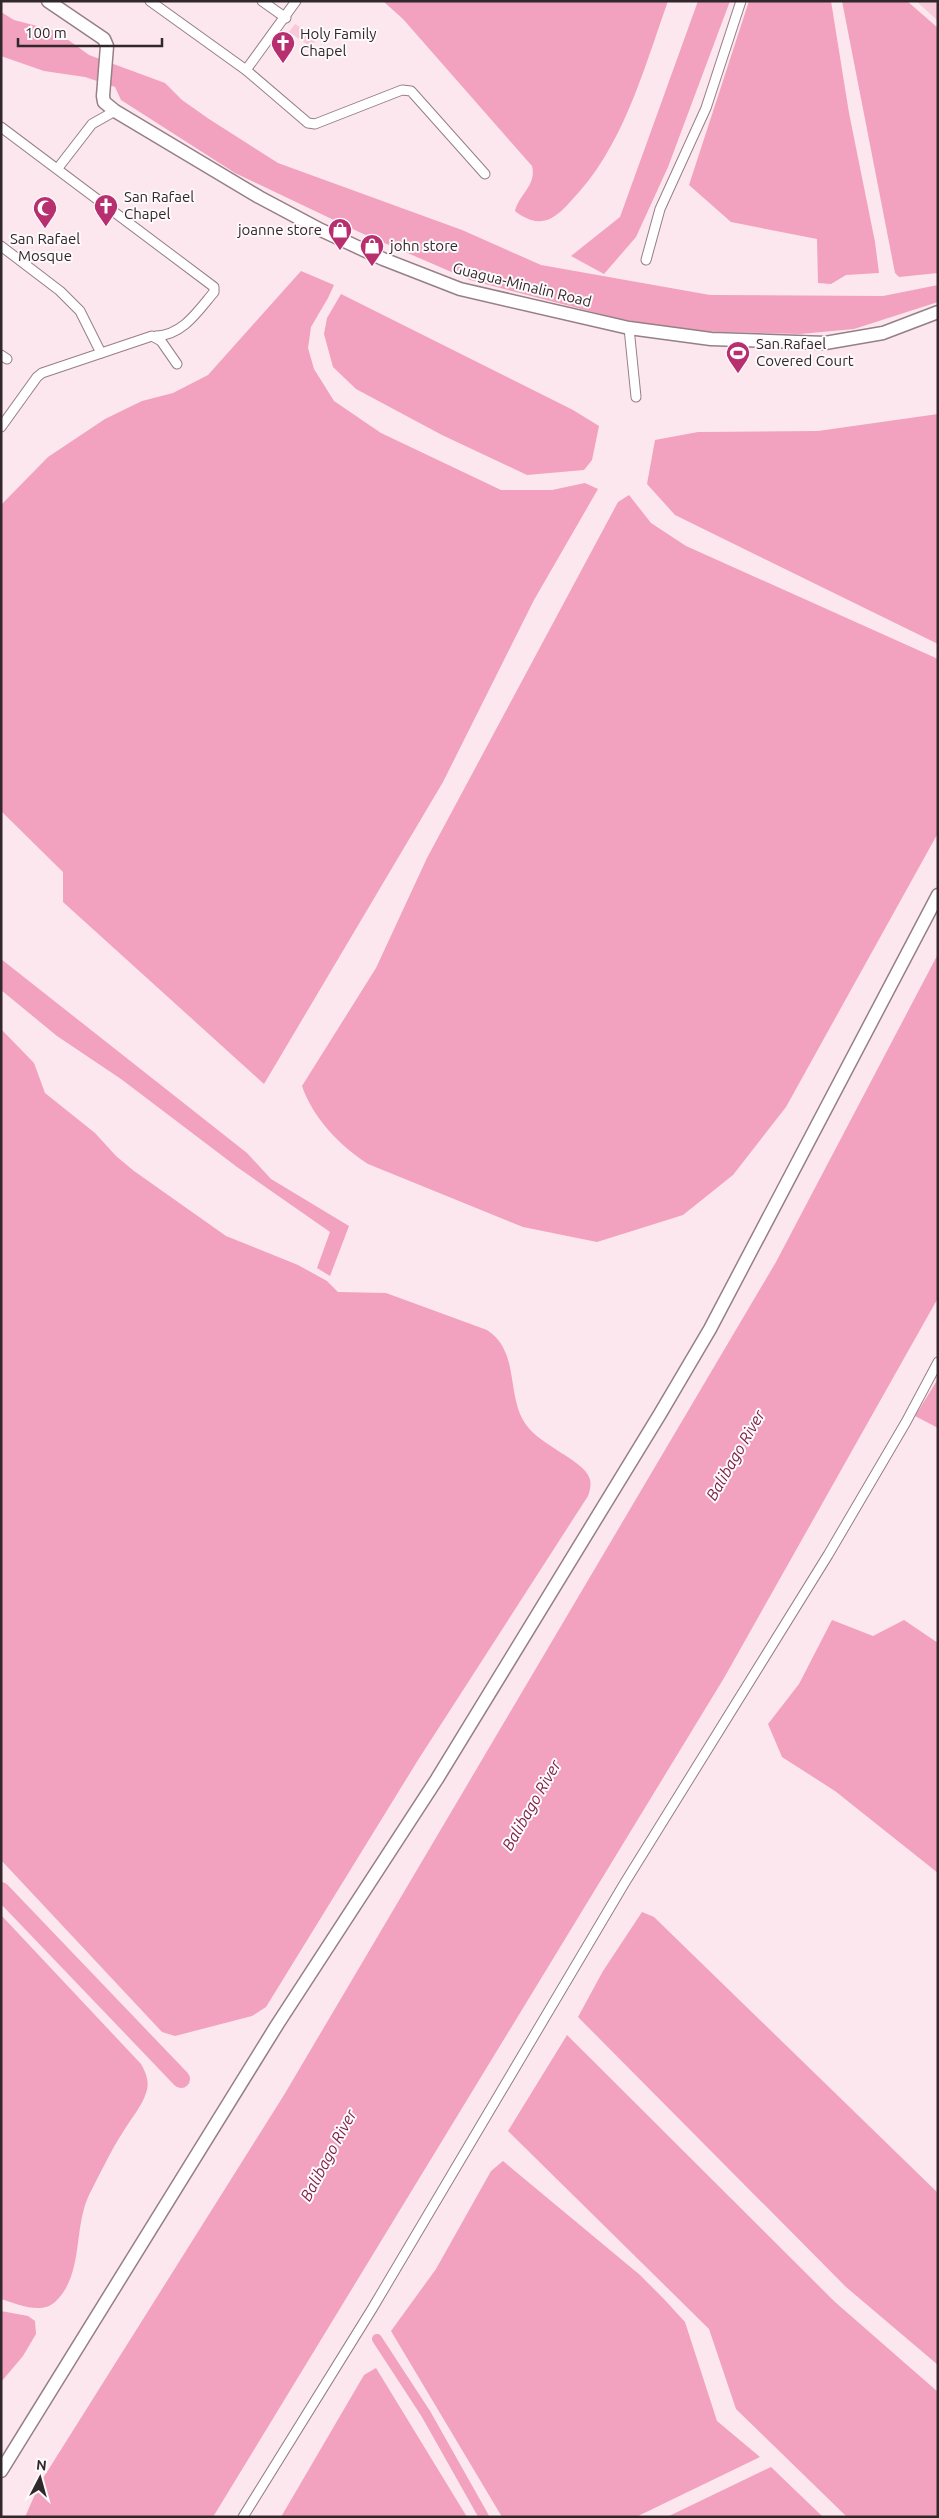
<svg xmlns="http://www.w3.org/2000/svg" width="939" height="2518" viewBox="0 0 939 2518" font-family="Ubuntu,sans-serif">
	<style>
		.green { fill: #f9c9d9 }
		.water { fill: #f2a1be }
		.lines { fill: none; stroke-linecap: round; stroke-linejoin: round }
		.canal { stroke: #f2a1be; stroke-width: 10 }
		.river { stroke: #f2a1be; stroke-width: 18 }
		.street-casing { stroke: #967f86; stroke-width: 11 }
		.secondary-casing { stroke: #967f86; stroke-width: 15 }
		.street { stroke: #fff; stroke-width: 9 }
		.secondary { stroke: #fff; stroke-width: 12 }
		.labels { text-anchor: middle; stroke-width: 4; stroke-linejoin: round; paint-order: stroke }
		.poi-label { font-size: 15px; fill: #31282b; stroke: #fef9fb; text-anchor: start }
		.street-label { font-size: 15px; fill: #31282b; stroke: #fef9fb }
		.water-label { font-size: 16px; font-style: italic; fill: #7a1e49; stroke: #fef9fb }
	</style>
	<rect width="100%" height="100%" fill="#fce7ee"/>
	<g class="green">
		<path d="M916,1H938V21Z"/>
		<path d="M295,24L317,38L311,47L289,32Z"/>
	</g>
	<g class="water">
		<path d="M383,1H668C643,71 623,148 570,202C559,214 548,225 531,220C526,218 519,215 515,211C519,194 537,185 532,166L403,19Z"/>
		<path d="M698,1H730L668,167L636,237L604,274L571,256L620,217Z"/>
		<path d="M749,1H831L849,113L875,242L879,273L846,275L831,284L818,283L817,239L731,222L689,185Z"/>
		<path d="M842,1H907L938,28V273L899,277L895,273Z"/>
		<path d="M1,12L14,20L56,31L89,55L165,83L182,100L209,119L278,163L462,230L541,265L710,295L883,296L938,285V302L854,329L800,334L686,331L616,318L470,280L359,232L235,173L121,100L115,87L85,77L44,71L1,56Z"/>
		<path d="M301,271L334,285L328,298L311,327L308,348L314,369L334,401L381,433L501,490H552L585,483L598,489L534,600L443,782L264,1084L63,902V872L1,811V505L48,457L105,419L142,401L173,393L208,375Z"/>
		<path d="M341,294L573,410L599,426L592,460L584,470L527,475L442,435L356,389L333,367L324,334L327,318Z"/>
		<path d="M938,414V644L675,515L647,484L655,440L698,432L818,431Z"/>
		<path d="M629,495L651,523L686,546L938,659V833L786,1107L733,1175L683,1215L597,1242L523,1227L368,1164C340,1146 313,1118 302,1086L376,968L427,858L618,502Z"/>
		<path d="M938,954V1298L724,1678L213,2517H25L40,2483L284,2095L776,1262Z"/>
		<path d="M1,959L247,1153L271,1179L349,1226L330,1276L317,1268L330,1232L237,1167L121,1079L57,1036L1,990Z"/>
		<path d="M1,1029L34,1063L45,1093L95,1133L116,1156L134,1171L226,1236L298,1265L327,1281L338,1292L386,1293L487,1330C521,1352 505,1397 527,1426C541,1445 583,1461 589,1477C592,1483 590,1490 588,1496L418,1760L266,2007L252,2016L175,2036L162,2032L1,1860Z"/>
		<path d="M938,1379V1428L915,1416Z"/>
		<path d="M832,1620L873,1636L904,1620L938,1643V1873L835,1791L782,1757L768,1724L799,1684Z"/>
		<path d="M642,1912L654,1917L938,2193V2365L846,2287L578,2017L603,1971Z"/>
		<path d="M1,1915L141,2064C146,2073 150,2082 146,2093C142,2106 130,2120 123,2132C110,2152 100,2174 89,2195C73,2229 84,2275 55,2302C41,2315 17,2304 1,2299Z"/>
		<path d="M567,2035L835,2302L938,2392V2517H847L736,2409L709,2329L508,2131Z"/>
		<path d="M503,2161L640,2275L663,2298L685,2322L717,2421L760,2457L636,2517H502L391,2331L436,2269L491,2171Z"/>
		<path d="M1,2311L28,2316L35,2321L36,2334L23,2356L1,2382Z"/>
		<path d="M376,2368L467,2517H281L364,2375Z"/>
		<path d="M771,2467L823,2517H667Z"/>
	</g>
	<g class="lines">
		<path class="canal" d="M377,2339L426,2414L484,2517"/>
		<path class="river" d="M1,1891L181,2079"/>
		<g class="street-casing">
			<g id="street">
				<path d="M150,1L246,70L308,123L315,124L402,90L411,91L485,174"/>
				<path d="M262,1L286,18"/>
				<path d="M246,70L296,1"/>
				<path d="M1,127L214,287V292C198,311 183,335 156,336"/>
				<path d="M58,168L92,124L115,111"/>
				<path d="M1,246L60,291L80,311L101,353"/>
				<path d="M646,260L660,209L706,108L741,1"/>
				<path d="M629,328L636,397"/>
				<path d="M1,355L7,359"/>
				<path d="M1,427L37,377L42,373L152,336L161,341L177,364"/>
				<path d="M243,2517L372,2309L624,1884L828,1555L906,1422L938,1362"/>
			</g>
		</g>
		<g class="secondary-casing">
			<g id="secondary">
				<path d="M48,1L104,39L107,46L103,96L104,102L115,111L259,197L321,230L383,259L460,289L629,328L711,339L825,343L883,333L938,312"/>
				<path d="M1,2471L277,2025L437,1779L660,1414L710,1329L938,895"/>
			</g>
		</g>
		<use href="#street" class="street"/>
		<use href="#secondary" class="secondary"/>
	</g>
	<defs>
		<g id="church-pin" transform="scale(1.25)"><path d="M0 17L-7.5 6A9.5 9.5 0 1 1 7.5 6Z" fill="#b72f6f" stroke="#fef9fb"/><path d="M-1.2-6h2.4v3.5h3.3v2.4h-3.3V6h-2.4V-.1h-3.3v-2.4h3.3Z" fill="#fff"/></g>
		<g id="mosque-pin" transform="scale(1.25)"><path d="M0 17L-7.5 6A9.5 9.5 0 1 1 7.5 6Z" fill="#b72f6f" stroke="#fef9fb"/><path d="M3.5-4.9A6 6 0 1 0 3.5 4.9A5 5 0 1 1 3.5-4.9Z" fill="#fff"/></g>
		<g id="shop-pin" transform="scale(1.25)"><path d="M0 17L-7.5 6A9.5 9.5 0 1 1 7.5 6Z" fill="#b72f6f" stroke="#fef9fb"/><path d="M-5-2.5h2.3a2.7 3.5 0 0 1 5.4 0H5L5.5 6h-11ZM-1.5-2.5h3a1.5 2.3 0 0 0-3 0Z" fill="#fff"/></g>
		<g id="stadium-pin" transform="scale(1.25)"><path d="M0 17L-7.5 6A9.5 9.5 0 1 1 7.5 6Z" fill="#b72f6f" stroke="#fef9fb"/><path d="M0-5a6.5 5 0 1 0 0 10a6.5 5 0 1 0 0-10ZM-3.5-1.8h7v3.6h-7Z" fill="#fff"/></g>
	</defs>
	<g fill-rule="evenodd">
		<use href="#church-pin" x="283" y="43"/>
		<use href="#church-pin" x="106" y="206"/>
		<use href="#mosque-pin" x="45" y="208"/>
		<use href="#shop-pin" x="340" y="230"/>
		<use href="#shop-pin" x="372" y="246"/>
		<use href="#stadium-pin" x="738" y="353"/>
	</g>
	<g class="labels">
		<g class="poi-label">
			<text x="300" y="39">Holy Family<tspan x="300" dy="17">Chapel</tspan></text>
			<text x="124" y="202">San Rafael<tspan x="124" dy="17">Chapel</tspan></text>
			<text x="322" y="235" text-anchor="end">joanne store</text>
			<text x="45" y="244" text-anchor="middle">San Rafael<tspan x="45" dy="17">Mosque</tspan></text>
			<text x="390" y="251">john store</text>
			<text x="756" y="349">San Rafael<tspan x="756" dy="17">Covered Court</tspan></text>
		</g>
		<g class="street-label">
			<text transform="translate(522 285) rotate(14)" y="5">Guagua-Minalin Road</text>
		</g>
		<g class="water-label">
			<text transform="translate(735 1455) rotate(-60)" y="6">Balibago River</text>
			<text transform="translate(531 1805) rotate(-60)" y="6">Balibago River</text>
			<text transform="translate(328 2155) rotate(-62)" y="6">Balibago River</text>
		</g>
	</g>
	<rect width="939" height="2518" fill="none" stroke="#31282b" stroke-width="5"/>
	<g transform="translate(40 2478) rotate(6)" stroke="#fef9fb" stroke-width="4" paint-order="stroke">
	<path d="M0-4L9 19L0 12L-9 19Z" fill="#31282b"/>
	<text y="-8" font-size="14" font-weight="bold" text-anchor="middle" fill="#31282b">N</text>
	</g>
	<path d="M18 38v8h144v-8" fill="none" stroke="#31282b" stroke-width="2.5"/>
	<text x="25" y="38" font-size="15" fill="#31282b" stroke="#fef9fb" stroke-width="4" paint-order="stroke">100 m</text>
</svg>
